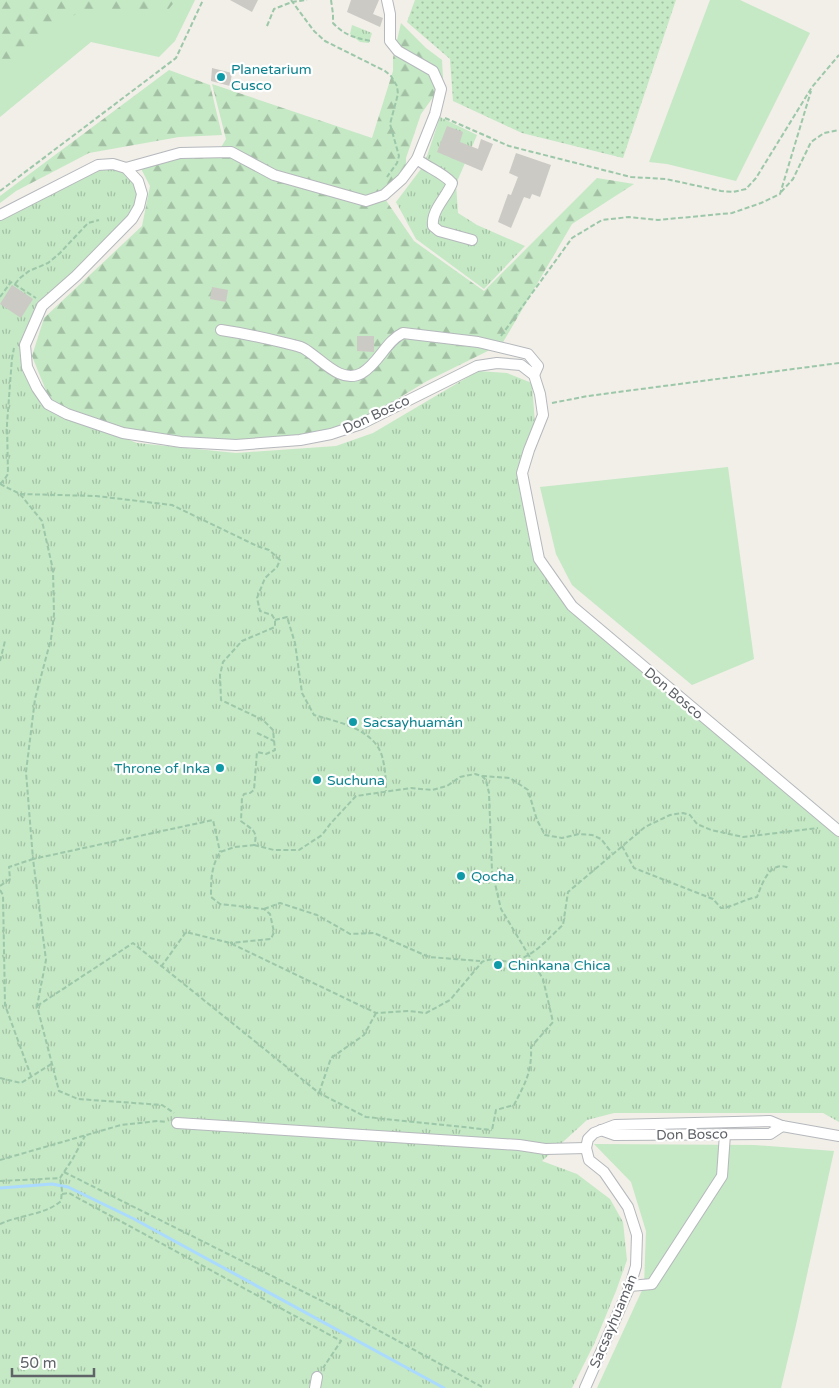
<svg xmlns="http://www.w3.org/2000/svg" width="839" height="1388" viewBox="0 0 839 1388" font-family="'Varela Round',sans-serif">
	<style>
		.grass { fill: #c5e8c5 }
		.forest { fill: url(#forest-firs) }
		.park { fill: url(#park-tufts) }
		.garden { fill: url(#garden-dots) }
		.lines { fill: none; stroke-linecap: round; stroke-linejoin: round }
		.stream { stroke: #aadaff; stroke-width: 3 }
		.building { fill: #cccac5 }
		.minor-casing { stroke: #b5b8bc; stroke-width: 12 }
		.path { stroke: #9cc7a9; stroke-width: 2; stroke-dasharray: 5 2.5; stroke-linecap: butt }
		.minor { stroke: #fff; stroke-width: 10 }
		.culture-dot { fill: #0f9aa8; stroke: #fff; stroke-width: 2 }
		.labels { text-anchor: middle; stroke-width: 4.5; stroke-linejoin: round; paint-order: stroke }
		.culture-label { font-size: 14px; fill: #0d838f; stroke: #fff; text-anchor: start }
		.street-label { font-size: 14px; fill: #5f6368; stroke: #fff }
	</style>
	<defs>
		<pattern id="forest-firs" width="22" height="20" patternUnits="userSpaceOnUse" patternTransform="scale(1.25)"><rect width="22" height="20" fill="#c5e8c5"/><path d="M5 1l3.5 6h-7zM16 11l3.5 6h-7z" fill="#a3c0a4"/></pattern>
		<pattern id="park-tufts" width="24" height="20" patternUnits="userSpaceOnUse" patternTransform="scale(1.25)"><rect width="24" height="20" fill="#c5e8c5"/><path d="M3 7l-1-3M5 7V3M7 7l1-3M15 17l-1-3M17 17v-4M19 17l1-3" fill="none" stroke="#a3c0a4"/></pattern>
		<pattern id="garden-dots" width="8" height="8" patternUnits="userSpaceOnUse" patternTransform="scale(1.25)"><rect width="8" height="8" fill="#c5e8c5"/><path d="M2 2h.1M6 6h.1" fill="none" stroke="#a3c0a4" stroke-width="1.8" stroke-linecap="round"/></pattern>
	</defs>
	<rect width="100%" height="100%" fill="#f1efe8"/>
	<g class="grass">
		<path d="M0,0H195L175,41L159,57L91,42L0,117Z"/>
		<path d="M710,0H740L810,33L736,181L667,164L649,162Z"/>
		<path d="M728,467L754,659L692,685L572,585L556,554L540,487Z"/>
		<path d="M594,1144L754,1145L834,1151L796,1325L781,1388H597L644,1286L646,1231L631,1182Z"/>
	</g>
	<g class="forest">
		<path d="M0,0H176L168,10L76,14L0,67Z"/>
		<path d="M401,23L426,48L442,60L443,78L436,93L421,114L406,158V175L385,199L414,241L484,291L597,178L634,184L572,224L502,344L427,381L379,410L321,433L253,442L200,440L132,431L51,403L32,356L44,318L142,226L150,186L137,161L220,149L226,139L212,84L372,138L393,71V58Z"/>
		<path d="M169,70L210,85L222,135L179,137L89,153L16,191L0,203V196Z"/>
	</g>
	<g class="park">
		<path d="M352,25L372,33L369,43L360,42L350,34Z"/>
		<path d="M440,117L477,135L456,184L458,213L477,225L525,246L484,289L416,239L396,202L424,165Z"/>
		<path d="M120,161L138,181L137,207L36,310L20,357L41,405L137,443L236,453L336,446L373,433L478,371L507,373L532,383L536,438L523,493L538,559L571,607L839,837V1122L823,1113H614L587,1120L542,1161L577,1174L610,1199L623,1222L627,1260L616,1291L595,1342L572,1388H0V218L98,165Z"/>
	</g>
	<path class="garden" d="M415,0H676L623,158L522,133L453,101L450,59L407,22Z"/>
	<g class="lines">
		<path class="stream" d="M0,1188L52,1184L68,1187L134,1219L444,1388"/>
	</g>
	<g class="building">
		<path d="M230,0H258L252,12Z"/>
		<path d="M351,0H379L373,14L383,18L380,27L347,12Z"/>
		<path d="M212,68L232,73L230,86L211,81Z"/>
		<path d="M447,126L463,132L460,142L478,149L481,139L493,144L482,171L437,152Z"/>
		<path d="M516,153L551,165L540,197L532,194L530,199L524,197L511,228L498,222L508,194L511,195L518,177L509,173Z"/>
		<path d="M12,285L33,299L21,318L0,304Z"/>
		<path d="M212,287L228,290L226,302L210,299Z"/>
		<path d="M357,336H374V352L357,351Z"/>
	</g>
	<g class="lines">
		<g class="minor-casing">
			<g id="minor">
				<path d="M417,159C428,168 442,172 452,183C447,197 431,210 433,226L439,231L472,240"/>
				<path d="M126,168L180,153L231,152L274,175L366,201L384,195L402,179L417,159L435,114L441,89L433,71L398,51L390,41V14L387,0"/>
				<path d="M0,215L98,165L113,164L126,168L138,181L142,194L139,207L132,219L76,276L42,306L25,345L27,367L37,388L48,404L67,414L123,433L181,442L236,445L300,440L331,434L361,424L477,366L497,363L521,365L534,375L540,394L543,415L529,450L522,473L539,559L572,606L839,831"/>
				<path d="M221,330C241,333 261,337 281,342C288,344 296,345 303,348C321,358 340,385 362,373C379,363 386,341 403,333L478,342L528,354L538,366L534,375"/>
				<path d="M177,1123L519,1145L545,1149L586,1148"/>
				<path d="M601,1130L615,1135L770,1134L782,1126"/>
				<path d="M630,1286L652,1284L722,1176L725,1134"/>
				<path d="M315,1388L317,1377"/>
				<path d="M585,1388L630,1286L636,1266L637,1235L628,1207L604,1172L589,1160L586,1148L588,1139L594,1133L615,1125L770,1121L782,1126L839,1136"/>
			</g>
		</g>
		<g class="path">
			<path d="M291,0L314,31L325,41L385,71L391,76L397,86L398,94L390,124L399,156L397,163L387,177"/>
			<path d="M331,0L333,14V23C344,35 355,38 371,41"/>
			<path d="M267,26L274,9L292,2L307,0"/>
			<path d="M445,118L509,146L631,177L666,179L721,191L733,192L746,189L756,178L812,87L839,55"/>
			<path d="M0,191L176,58L203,0"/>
			<path d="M781,192L793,179L811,142L824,133L839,130"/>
			<path d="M15,284L20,278L29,271L48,263L60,253L88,223L99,220"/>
			<path d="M0,297L11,282L36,298"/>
			<path d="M501,336L572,238L602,220L629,217L658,220L732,213L761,203L780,194L811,91"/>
			<path d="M552,403L588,396L839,363"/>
			<path d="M0,484L20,494L42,521L53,570L54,614L51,639L35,699L26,772L33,859L213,820L220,852"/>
			<path d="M0,484L4,480L8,474L7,424L12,358L14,348"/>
			<path d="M20,494L96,496L172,505L257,546L269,550L280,560L277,567L265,578L257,598L260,611L272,615L275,620V627L242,641L223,662L220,675L221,700L263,720L273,730L275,750L266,754L257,752L254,790L250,793L244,794L242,798L241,821C251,829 259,831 254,845L235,847L220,852C211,867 211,880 211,897L220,904L264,909L270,914L274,932L271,939L230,943"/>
			<path d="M275,620L287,617L295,643L302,693L314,715C338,722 374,729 382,756C385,767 386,779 386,791"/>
			<path d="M0,661L5,641"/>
			<path d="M257,733L274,741"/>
			<path d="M482,776L510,778L528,790L537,820L545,835L562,838L579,834L592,835L601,839L612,853"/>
			<path d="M254,845L274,850H299L322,835L331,823L356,796L411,788L432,790L447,786L460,777L475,774L482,776L486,780L489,793L492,871L501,909L543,979L553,1022L531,1047C532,1073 525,1083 514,1105L496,1110L492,1130"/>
			<path d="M622,846L634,868L713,899L721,908C734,907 744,899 757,897C762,884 770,859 789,868"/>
			<path d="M0,886L10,879L9,867L33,859L46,960L37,1006L59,1091L78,1099L162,1105L174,1113"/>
			<path d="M0,890L3,895L5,1005L31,1076"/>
			<path d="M264,909L280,903L317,915L350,934L374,933L429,957L480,961"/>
			<path d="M161,967L186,932L230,943L376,1013L409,1011L426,1013L450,1000L482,962C494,956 501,963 512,961C533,958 548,938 563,925L568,892L645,827L670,815L683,813L690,815L697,824L711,830L743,837L818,828"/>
			<path d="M37,1006L133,943L319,1093L366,1117L492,1130"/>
			<path d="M0,1078L21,1083L53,1063"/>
			<path d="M319,1093L331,1058L364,1035L376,1013"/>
			<path d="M0,1160L121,1125L158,1121L167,1122"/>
			<path d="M64,1172L354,1317L484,1388"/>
			<path d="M0,1181L60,1178L72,1160L85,1136"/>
			<path d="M62,1194L69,1193L76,1197L341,1341L323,1368"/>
			<path d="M0,1224C19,1215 45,1215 61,1201L62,1190L60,1178"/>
		</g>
		<use href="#minor" class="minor"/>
	</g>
	<g class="culture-dot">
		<circle cx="221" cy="77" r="5"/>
		<circle cx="353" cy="722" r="5"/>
		<circle cx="220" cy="768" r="5"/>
		<circle cx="317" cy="780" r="5"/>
		<circle cx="461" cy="876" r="5"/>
		<circle cx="498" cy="965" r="5"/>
	</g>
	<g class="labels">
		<g class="culture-label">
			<text x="231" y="74">Planetarium<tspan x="231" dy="16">Cusco</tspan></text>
			<text x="363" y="727">Sacsayhuamán</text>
			<text x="210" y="773" text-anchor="end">Throne of Inka</text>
			<text x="327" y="785">Suchuna</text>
			<text x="471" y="881">Qocha</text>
			<text x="508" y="970">Chinkana Chica</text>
		</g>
		<g class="street-label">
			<text transform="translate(376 414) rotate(-25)" y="5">Don Bosco</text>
			<text transform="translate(674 693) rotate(40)" y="5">Don Bosco</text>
			<text transform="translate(692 1134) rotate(-1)" y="5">Don Bosco</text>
			<text transform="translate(613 1321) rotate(-67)" y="5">Sacsayhuamán</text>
		</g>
	</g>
	<path d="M12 1368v8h82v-8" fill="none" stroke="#5f6368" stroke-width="2.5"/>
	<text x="20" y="1368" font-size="15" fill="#5f6368" stroke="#ffffff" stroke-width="4" paint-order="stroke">50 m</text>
</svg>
